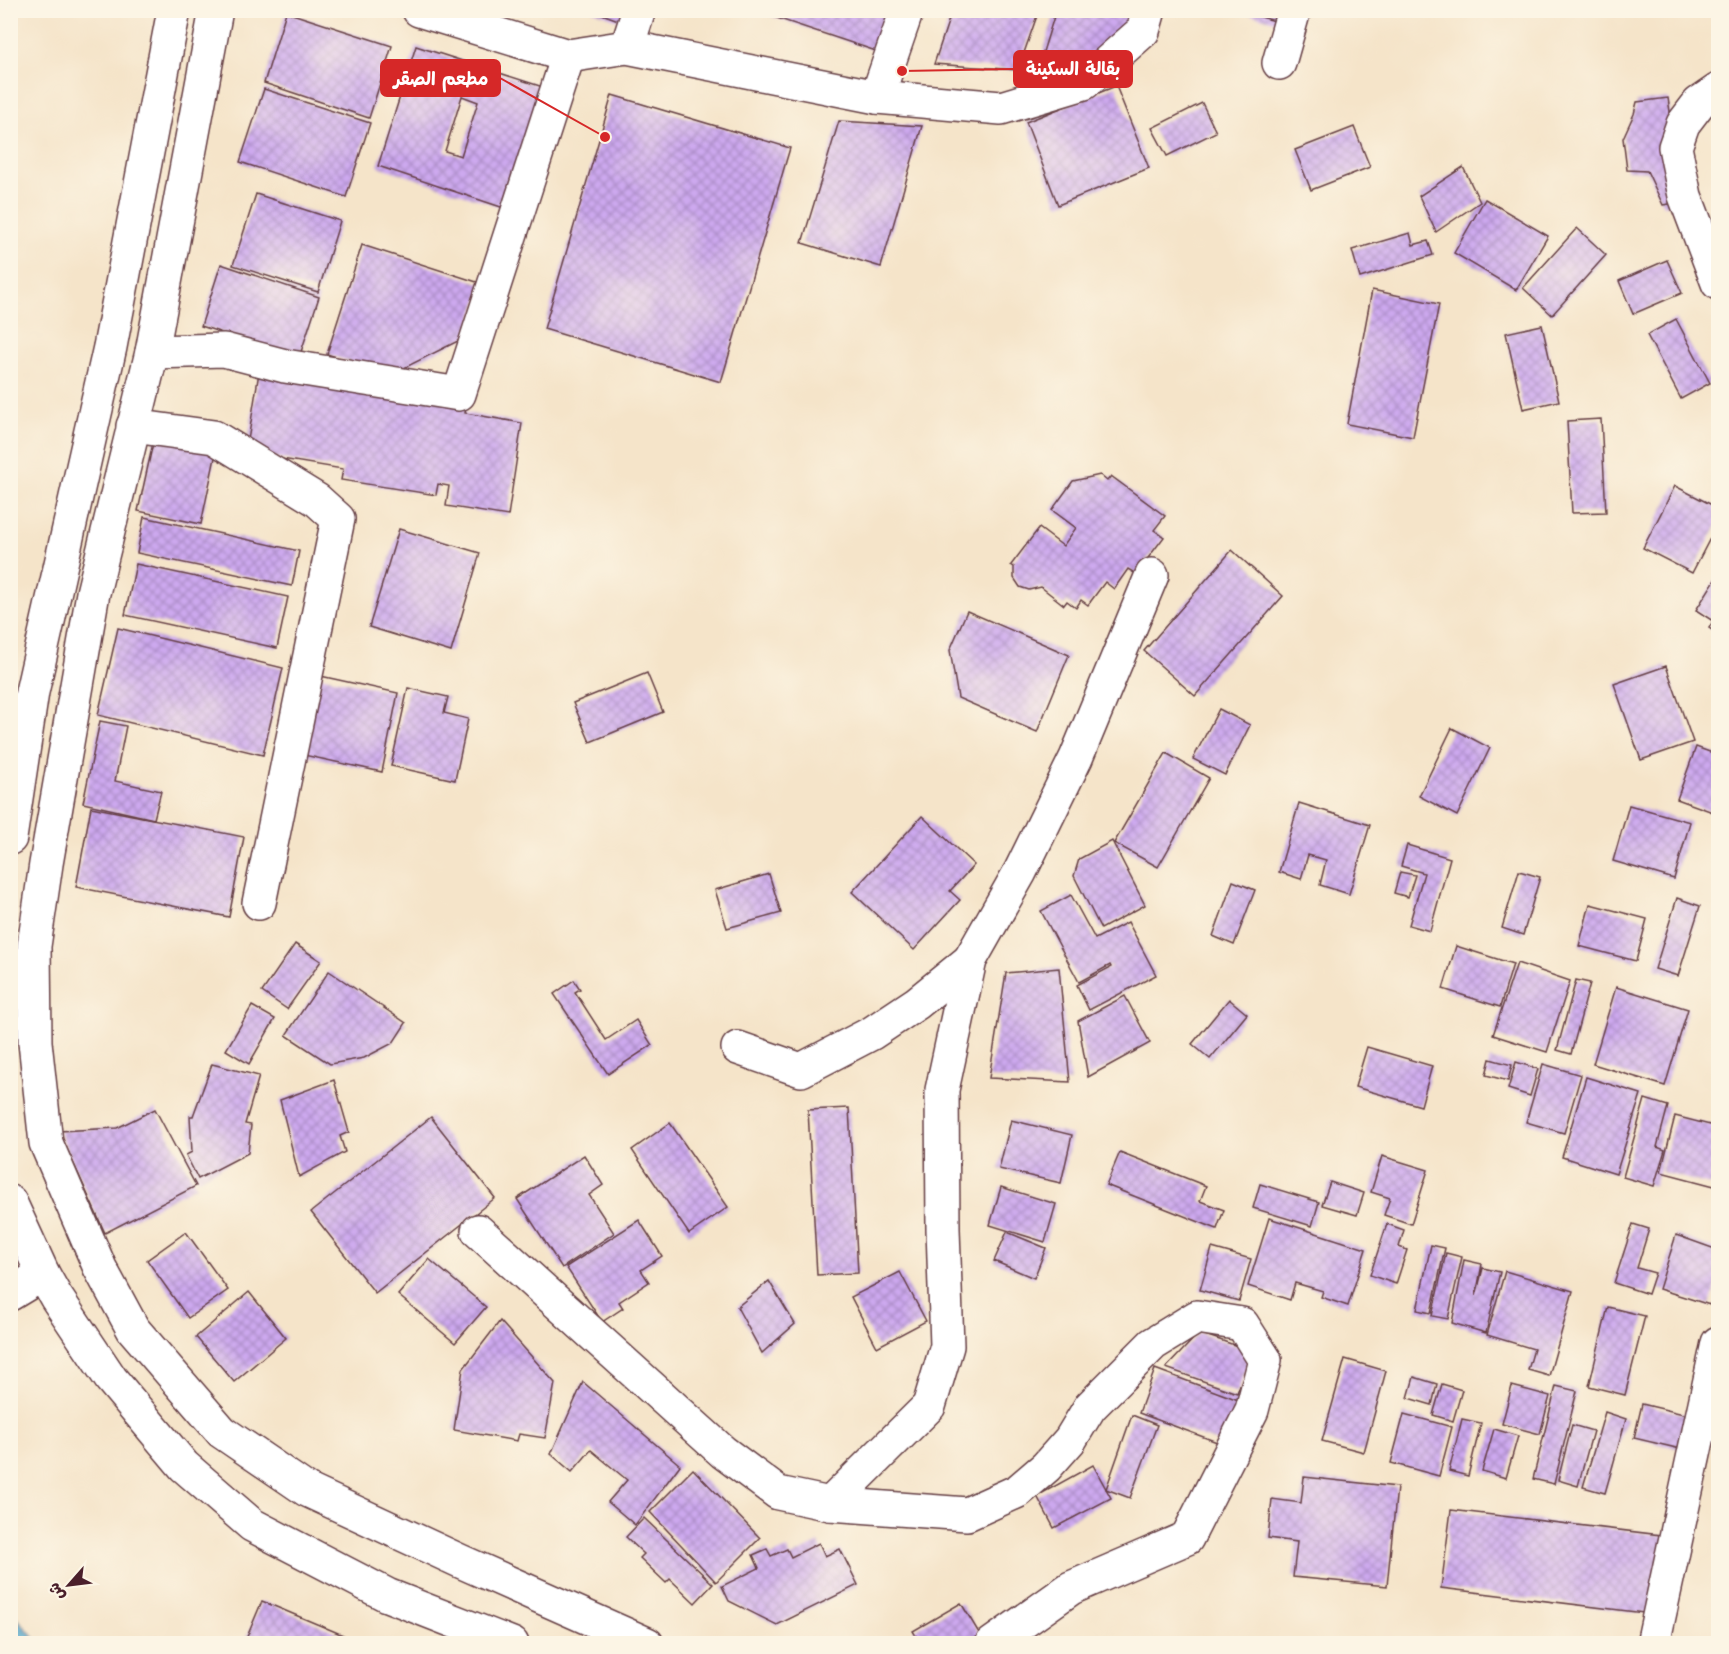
<svg xmlns="http://www.w3.org/2000/svg" width="1729" height="1654" viewBox="0 0 1729 1654" font-family="'Comic Neue','Playpen Sans Arabic',sans-serif">
	<style>
		.water { fill: url(#water-rules); stroke: #4c627b; stroke-width: 1.5 }
		.building { fill: url(#building-cross-hatch); fill-rule: evenodd }
		.lines { fill: none; stroke-linecap: round; stroke-linejoin: round }
		.minor-casing { stroke: #643d43; stroke-width: 36 }
		.major-casing { stroke: #643d43; stroke-width: 36 }
		.minor { stroke: #fff; stroke-width: 33 }
		.major { stroke: #fff; stroke-width: 33 }
		.leader { fill: none; stroke: #d62828; stroke-width: 2 }
		.callout-dot { fill: #d62828; stroke: #fcf5e5; stroke-width: 2 }
		.callout { fill: #d62828; stroke: #d62828; stroke-width: 2 }
		.callout-label { font-size: 18px; text-anchor: middle; font-weight: bold; fill: #fff }
	</style>
	<defs>
		<pattern id="water-rules" width="6" height="5" patternUnits="userSpaceOnUse" patternTransform="scale(1.5)"><rect width="6" height="5" fill="#4fa5cb"/><path d="M0 2.5h6" fill="none" stroke="#4486a5"/></pattern>
		<pattern id="building-cross-hatch" width="8" height="8" patternUnits="userSpaceOnUse" patternTransform="scale(1.5)"><rect width="8" height="8" fill="#cda9ef"/><path d="M0 0l8 8M0 8l8-8" fill="none" stroke="#a889c2"/></pattern>
	</defs>
	<rect width="100%" height="100%" fill="#fcf5e5"/>
	<filter id="ink" filterUnits="userSpaceOnUse"><feTurbulence type="fractalNoise" baseFrequency=".0167" numOctaves="2"/><feDisplacementMap in="SourceGraphic" scale="12" xChannelSelector="R" yChannelSelector="G"/><feConvolveMatrix kernelMatrix="1 2 1 2 8 2 1 2 1" color-interpolation-filters="sRGB"/></filter>
	<filter id="wash" filterUnits="userSpaceOnUse"><feTurbulence type="fractalNoise" baseFrequency=".008" numOctaves="4" result="noise"/><feDisplacementMap in="SourceGraphic" scale="24" xChannelSelector="R" yChannelSelector="G"/><feGaussianBlur stdDeviation="1.35" result="paint"/><feColorMatrix in="noise" values="0 0 0 0 0 0 0 0 0 0 0 0 0 0 0 0 0 1.4 0 .05"/><feComposite in="paint" operator="in"/></filter>
	<g filter="url(#wash)">
		<rect width="100%" height="100%" fill="#f5e4c9"/>
		<path class="water" d="M11,1611L39,1643H11Z"/>
		<g id="blocks">
			<g class="building">
				<path d="M591,10H624L621,21Z"/>
				<path d="M753,10H899L885,54Z"/>
				<path d="M952,10H1039L1018,70L934,64Z"/>
				<path d="M1056,10H1144L1097,51L1075,61L1078,67L1062,74L1059,68H1038Z"/>
				<path d="M1235,10H1289L1286,24Z"/>
				<path d="M286,12L392,46L369,118L264,83Z"/>
				<path d="M416,46L543,87L504,208L378,166ZM462,96L478,102L461,156L445,151Z"/>
				<path d="M1116,86L1149,168L1058,205L1026,122Z"/>
				<path d="M264,89L370,123L346,197L240,162Z"/>
				<path d="M612,95L790,148L721,382L544,329Z"/>
				<path d="M1668,98L1683,202L1663,205L1647,171L1627,170L1623,138L1634,114L1637,102Z"/>
				<path d="M1202,103L1216,132L1167,156L1152,128Z"/>
				<path d="M839,121L922,126L881,267L802,243Z"/>
				<path d="M1354,127L1370,167L1311,190L1295,150Z"/>
				<path d="M1463,167L1480,202L1436,232L1419,196Z"/>
				<path d="M256,194L340,221L318,292L233,265Z"/>
				<path d="M1485,199L1548,236L1516,290L1454,253Z"/>
				<path d="M1577,228L1606,255L1552,315L1523,288Z"/>
				<path d="M1410,233L1413,245L1428,241L1433,255L1360,278L1352,250Z"/>
				<path d="M362,245L483,284L466,337L390,375L327,354Z"/>
				<path d="M1667,260L1682,293L1633,314L1619,281Z"/>
				<path d="M221,264L319,297L299,358L201,326Z"/>
				<path d="M1372,290L1439,304L1413,437L1347,424Z"/>
				<path d="M1676,319L1710,383L1681,399L1647,335Z"/>
				<path d="M1542,325L1559,401L1523,409L1506,333Z"/>
				<path d="M260,366L467,399L465,413L522,423L508,516L446,506L449,486L438,484L436,495L341,480L343,469L246,453Z"/>
				<path d="M1601,419L1606,512L1572,513L1567,421Z"/>
				<path d="M155,434L217,448L201,524L138,511Z"/>
				<path d="M1100,475L1107,481L1111,476L1165,516L1154,530L1164,537L1136,574L1128,569L1114,589L1105,582L1088,605L1081,600L1076,608L1067,601L1064,605L1041,587L1029,590L1020,587L1014,578V567L1011,565L1039,528L1063,546L1076,528L1052,510L1073,481Z"/>
				<path d="M1675,486L1718,508V523L1692,573L1643,548Z"/>
				<path d="M144,517L299,551L292,586L137,553Z"/>
				<path d="M399,529L480,553L451,652L369,627Z"/>
				<path d="M1232,550L1283,596L1195,696L1144,651Z"/>
				<path d="M136,564L288,597L277,648L125,615Z"/>
				<path d="M1718,575V634L1709,628L1713,621L1696,610Z"/>
				<path d="M967,611L1069,655L1037,732L958,698L950,650Z"/>
				<path d="M118,628L283,668L263,755L98,715Z"/>
				<path d="M1666,666L1693,742L1641,760L1614,684Z"/>
				<path d="M647,673L663,712L590,742L573,703Z"/>
				<path d="M316,675L398,693L382,772L299,754Z"/>
				<path d="M408,688L448,697L444,713L468,719L455,780L391,766Z"/>
				<path d="M1219,709L1250,725L1225,775L1193,759Z"/>
				<path d="M100,721L126,726L115,781L161,791L154,819L83,803Z"/>
				<path d="M1452,728L1490,748L1457,816L1419,796Z"/>
				<path d="M1696,747L1718,755V814L1677,799Z"/>
				<path d="M1166,753L1209,778L1158,867L1114,843Z"/>
				<path d="M1299,803L1370,825L1349,894L1320,885L1326,860L1308,855L1301,879L1279,872Z"/>
				<path d="M1629,805L1690,822L1674,879L1613,861Z"/>
				<path d="M91,807L244,837L229,917L76,887Z"/>
				<path d="M922,816L974,865L950,891L960,900L914,950L852,892Z"/>
				<path d="M1112,841L1145,905L1101,929L1074,876L1079,859Z"/>
				<path d="M1407,845L1450,858L1430,931L1409,925L1424,873L1401,866Z"/>
				<path d="M1519,871L1540,877L1523,935L1502,928Z"/>
				<path d="M1400,872L1415,875L1408,897L1394,893Z"/>
				<path d="M769,874L781,913L727,928L715,890Z"/>
				<path d="M1233,881L1255,890L1234,945L1213,936Z"/>
				<path d="M1071,895L1095,939L1128,922L1156,975L1089,1010L1077,985L1111,967L1110,965L1079,982L1041,911Z"/>
				<path d="M1677,898L1700,906L1678,976L1655,969Z"/>
				<path d="M1590,904L1647,919L1636,961L1579,946Z"/>
				<path d="M295,944L321,961L287,1009L262,992Z"/>
				<path d="M1456,946L1513,964L1500,1007L1443,989Z"/>
				<path d="M1517,963L1570,981L1547,1052L1493,1035Z"/>
				<path d="M1059,968L1070,1082L989,1078L1006,973Z"/>
				<path d="M329,971L406,1023L393,1043L364,1058L330,1064L286,1035Z"/>
				<path d="M574,980L580,989L575,992L606,1040L636,1020L652,1045L608,1074L554,994Z"/>
				<path d="M1576,980L1590,983L1571,1054L1557,1050Z"/>
				<path d="M1616,987L1688,1009L1665,1086L1593,1064Z"/>
				<path d="M1125,996L1150,1043L1088,1077L1078,1021Z"/>
				<path d="M1229,999L1247,1014L1210,1059L1192,1044Z"/>
				<path d="M252,1006L275,1019L249,1064L226,1050Z"/>
				<path d="M1367,1047L1432,1066L1421,1106L1355,1087Z"/>
				<path d="M1490,1059L1512,1065L1508,1081L1486,1075Z"/>
				<path d="M1516,1062L1538,1069L1530,1096L1508,1089Z"/>
				<path d="M212,1064L259,1076L245,1124L251,1125L248,1153L198,1179L186,1155L192,1152L190,1116H193Z"/>
				<path d="M1543,1064L1581,1075L1564,1133L1526,1122Z"/>
				<path d="M1586,1077L1641,1094L1616,1174L1562,1157Z"/>
				<path d="M334,1080L349,1132L340,1136L345,1152L299,1177L280,1100Z"/>
				<path d="M1645,1099L1668,1106L1657,1147L1665,1150L1654,1186L1623,1177Z"/>
				<path d="M849,1108L858,1273L817,1275L808,1110Z"/>
				<path d="M155,1109L196,1186L105,1233L59,1131L117,1128Z"/>
				<path d="M1675,1116L1718,1127V1187L1661,1172Z"/>
				<path d="M431,1117L495,1198L375,1293L311,1212Z"/>
				<path d="M1011,1120L1072,1135L1061,1183L999,1169Z"/>
				<path d="M670,1123L728,1207L689,1234L632,1150Z"/>
				<path d="M1120,1152L1206,1186L1200,1201L1224,1210L1217,1229L1106,1185Z"/>
				<path d="M584,1155L603,1185L589,1195L614,1233L562,1268L517,1199Z"/>
				<path d="M1382,1156L1428,1170L1411,1224L1384,1215L1390,1198L1371,1192Z"/>
				<path d="M1330,1182L1364,1193L1357,1215L1322,1205Z"/>
				<path d="M1260,1184L1319,1202L1312,1226L1253,1208Z"/>
				<path d="M1001,1187L1056,1204L1045,1242L990,1225Z"/>
				<path d="M1269,1218L1366,1249L1348,1306L1321,1297L1323,1291L1295,1283L1290,1300L1248,1286Z"/>
				<path d="M639,1220L662,1256L641,1270L649,1282L619,1302L623,1308L602,1322L566,1267Z"/>
				<path d="M1387,1224L1404,1230L1399,1247L1407,1250L1396,1284L1370,1275Z"/>
				<path d="M1633,1224L1649,1229L1637,1268L1655,1273L1648,1294L1614,1283Z"/>
				<path d="M186,1232L228,1290L188,1318L147,1260Z"/>
				<path d="M1007,1232L1046,1248L1034,1278L994,1261Z"/>
				<path d="M1676,1235L1718,1250V1276L1710,1305L1659,1289Z"/>
				<path d="M1431,1245L1445,1248L1431,1313L1417,1310Z"/>
				<path d="M1212,1248L1251,1259L1239,1301L1200,1290Z"/>
				<path d="M1446,1253L1462,1257L1448,1319L1432,1316Z"/>
				<path d="M429,1259L486,1307L455,1343L398,1295Z"/>
				<path d="M1464,1260L1482,1264L1476,1296L1483,1268L1500,1272L1486,1333L1452,1323Z"/>
				<path d="M1505,1271L1573,1291L1549,1376L1528,1370L1534,1349L1487,1335Z"/>
				<path d="M900,1272L926,1321L877,1347L851,1297Z"/>
				<path d="M769,1281L795,1324L762,1353L737,1307Z"/>
				<path d="M249,1292L286,1338L234,1382L196,1337Z"/>
				<path d="M1608,1307L1645,1316L1625,1395L1589,1386Z"/>
				<path d="M500,1321L555,1383L545,1438L519,1434L517,1441L454,1430L463,1369Z"/>
				<path d="M1199,1333L1252,1351L1237,1393L1166,1368Z"/>
				<path d="M1345,1359L1386,1371L1364,1452L1322,1441Z"/>
				<path d="M1155,1369L1241,1401L1225,1445L1139,1413Z"/>
				<path d="M1414,1377L1437,1384L1432,1405L1408,1398Z"/>
				<path d="M583,1382L680,1465L635,1525L608,1502L627,1480L591,1450L572,1472L551,1454Z"/>
				<path d="M1442,1384L1462,1390L1453,1421L1433,1415Z"/>
				<path d="M1512,1386L1550,1396L1540,1434L1502,1424Z"/>
				<path d="M1556,1386L1577,1391L1554,1484L1533,1479Z"/>
				<path d="M1642,1404L1692,1416L1685,1450L1634,1438Z"/>
				<path d="M1605,1412L1626,1419L1605,1493L1583,1487Z"/>
				<path d="M1404,1414L1452,1427L1439,1476L1391,1463Z"/>
				<path d="M1132,1415L1157,1425L1130,1498L1106,1489Z"/>
				<path d="M1462,1419L1481,1423L1468,1476L1449,1471Z"/>
				<path d="M1572,1425L1593,1431L1578,1486L1558,1480Z"/>
				<path d="M1494,1429L1518,1436L1506,1478L1482,1471Z"/>
				<path d="M1093,1465L1111,1498L1054,1528L1037,1496Z"/>
				<path d="M693,1469L760,1538L716,1582L650,1512Z"/>
				<path d="M1304,1477L1397,1487L1387,1586L1293,1577L1297,1542L1268,1538L1272,1499L1301,1503Z"/>
				<path d="M1451,1510L1669,1536L1660,1615L1441,1588Z"/>
				<path d="M644,1518L713,1584L695,1603L670,1579L666,1583L640,1558L644,1554L626,1537Z"/>
				<path d="M819,1543L825,1556L840,1549L858,1585L777,1625L729,1601L722,1586L759,1568L753,1555L767,1549L771,1556L787,1549L791,1557Z"/>
				<path d="M262,1601L362,1643V1644H244Z"/>
				<path d="M961,1603L982,1638L972,1644H921L913,1631Z"/>
			</g>
		</g>
	</g>
	<g filter="url(#ink)">
		<use href="#blocks" fill-opacity="0" stroke="#643d43" stroke-width="1.5"/>
		<g class="lines">
			<g class="minor-casing">
				<g id="minor">
					<path d="M419,10L568,56L627,47L877,97L1001,108L1084,83L1143,31L1149,10"/>
					<path d="M627,47L639,10"/>
					<path d="M1279,63L1294,10"/>
					<path d="M1718,90L1699,103L1683,124L1675,147L1685,196L1718,283"/>
					<path d="M877,97L907,10"/>
					<path d="M152,352L224,350L285,366L459,394L568,56"/>
					<path d="M133,426L214,437L317,500L338,519L259,903"/>
					<path d="M738,1048L801,1070L872,1033L917,1003L970,960"/>
					<path d="M478,1231L723,1452L778,1493L830,1504L967,1514L1018,1491L1046,1467L1070,1440L1090,1407L1153,1344L1197,1317L1242,1324L1265,1360L1252,1410L1187,1538L1071,1588L992,1644"/>
					<path d="M10,1294L43,1274"/>
					<path d="M830,1504L929,1406L947,1346L943,1229L942,1090L970,960L1020,872L1076,758L1152,575"/>
					<path d="M1653,1644L1718,1343"/>
				</g>
			</g>
			<g class="major-casing">
				<g id="major">
					<path d="M216,10L152,352L93,593L46,864L34,946L35,1042L46,1143L100,1268L133,1329L222,1432L307,1490L460,1561L647,1644"/>
					<path d="M10,838L32,692L110,347L174,10"/>
					<path d="M10,1202L43,1274L56,1297L111,1379L184,1466L252,1525L387,1595L512,1644"/>
				</g>
			</g>
			<use href="#minor" class="minor"/>
			<use href="#major" class="major"/>
		</g>
	</g>
	<path class="leader" d="M902 71L1014 69M605 137L500 78"/>
	<g class="callout-dot">
		<circle cx="902" cy="71" r="6"/>
		<circle cx="605" cy="137" r="6"/>
	</g>
	<g class="callout">
		<rect x="1014" y="51" width="118" height="36" rx="6"/>
		<rect x="381" y="60" width="119" height="36" rx="6"/>
	</g>
	<g class="callout-label">
		<text x="1073" y="75">بقالة السكينة</text>
		<text x="441" y="85">مطعم الصقر</text>
	</g>
	<rect width="1729" height="1654" fill="none" stroke="#fcf5e5" stroke-width="36"/>
	<g transform="translate(69 1585) rotate(242)" stroke="#fcf5e5" stroke-width="4.5" paint-order="stroke">
	<path d="M0-4.5L10 22L0 15L-10 22Z" fill="#4a1f2b"/>
	<text y="-9" font-size="16" font-weight="bold" text-anchor="middle" fill="#4a1f2b">ش</text>
	</g>
</svg>
